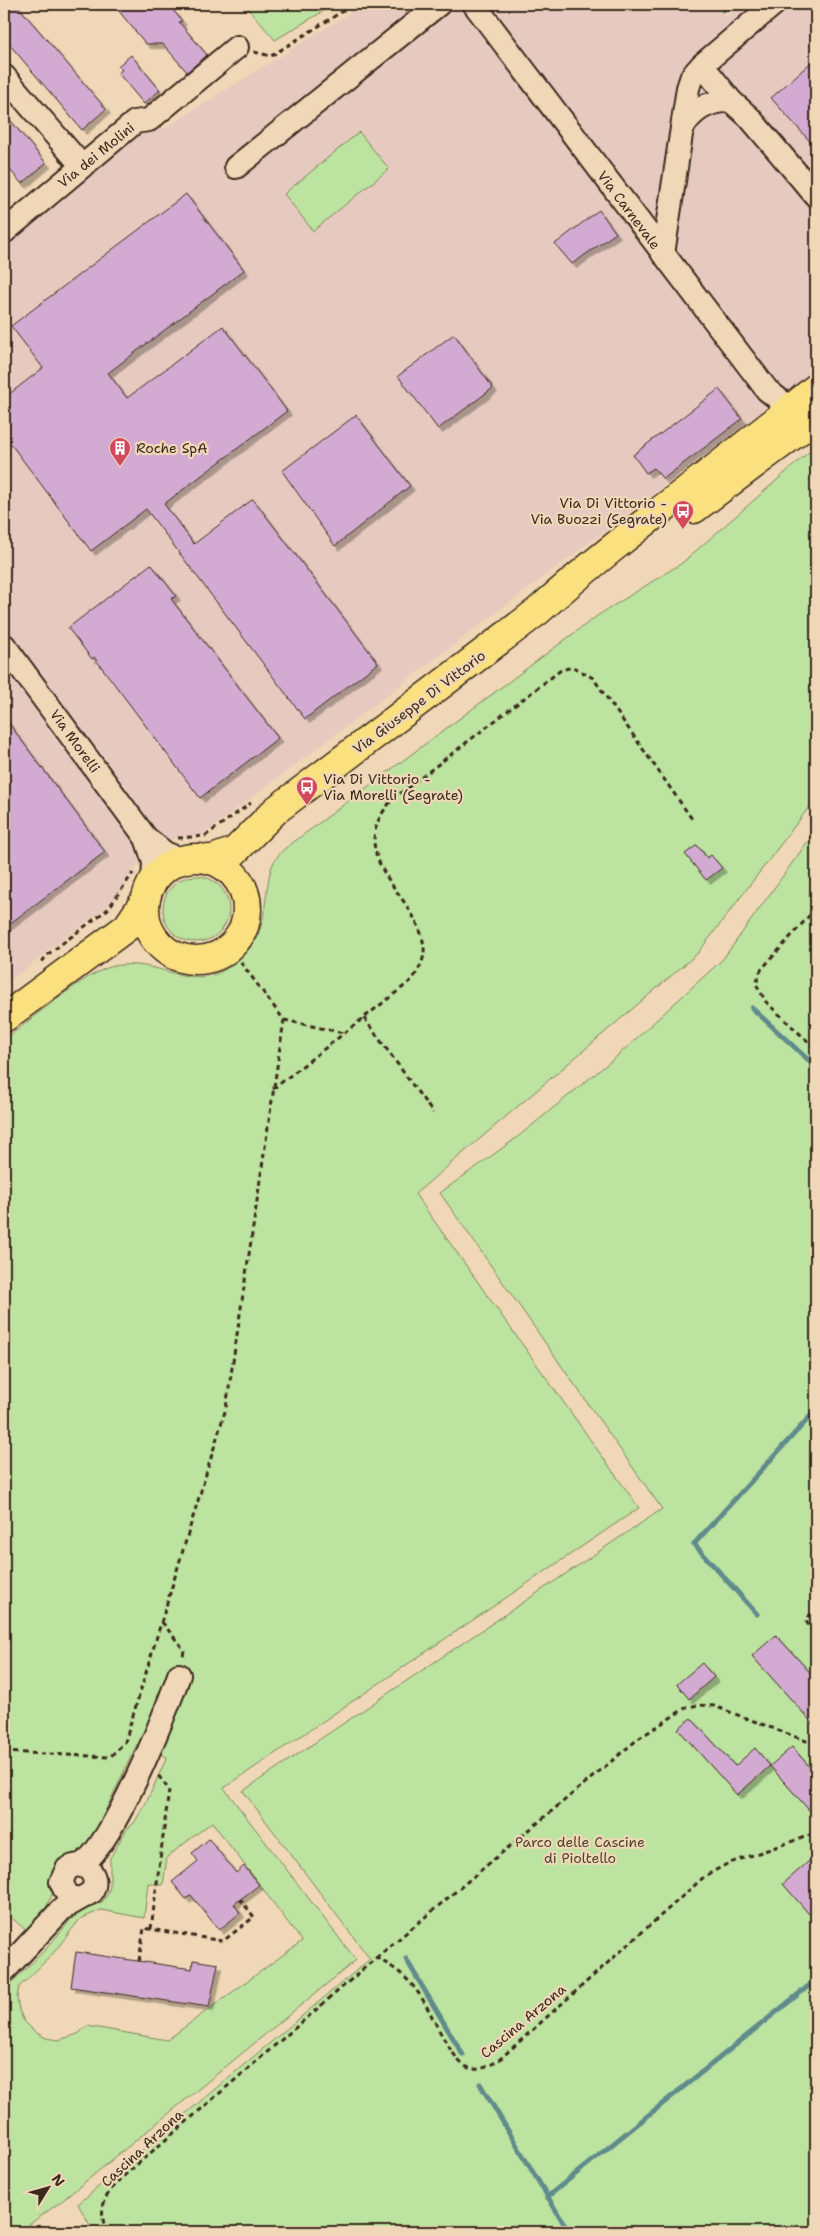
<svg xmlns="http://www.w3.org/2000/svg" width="820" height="2236" viewBox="0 0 820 2236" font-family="'Shantell Sans',sans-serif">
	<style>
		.built { fill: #e7cabf }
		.green { fill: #bce39f; stroke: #7c865e; fill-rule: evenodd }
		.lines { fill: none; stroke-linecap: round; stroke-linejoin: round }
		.stream { stroke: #618b8c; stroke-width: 5 }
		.building { fill: #d3abd2; stroke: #3b2a1e; filter: url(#shadow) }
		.minor-casing { stroke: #3b2a1e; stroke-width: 26 }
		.major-casing { stroke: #3b2a1e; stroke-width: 31 }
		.path { stroke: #3b2a1e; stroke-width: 3; stroke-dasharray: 5 4; stroke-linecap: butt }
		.minor { stroke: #efd7b7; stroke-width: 22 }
		.major { stroke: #fbe080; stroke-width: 28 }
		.labels { text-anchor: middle; stroke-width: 4.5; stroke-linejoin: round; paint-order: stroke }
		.street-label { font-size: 14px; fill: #3b2a1e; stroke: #efd7b7 }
		.poi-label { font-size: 14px; fill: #3b2a1e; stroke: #efd7b7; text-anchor: start }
		.park-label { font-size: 14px; fill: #4e4631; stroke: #efd7b7 }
	</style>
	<defs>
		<filter id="shadow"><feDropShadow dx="4.5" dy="4.5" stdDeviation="0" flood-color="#0004"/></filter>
	</defs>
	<rect width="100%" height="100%" fill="#efd7b7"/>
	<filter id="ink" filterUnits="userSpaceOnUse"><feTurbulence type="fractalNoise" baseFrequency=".02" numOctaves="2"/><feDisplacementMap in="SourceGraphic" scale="10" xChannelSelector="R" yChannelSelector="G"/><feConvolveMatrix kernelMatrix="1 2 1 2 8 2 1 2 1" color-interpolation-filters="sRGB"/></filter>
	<g filter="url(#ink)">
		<path class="built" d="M364,4H713L725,17L740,4H816V371L201,836H184L165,841L141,859L114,901L4,985V242L139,130L165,128Z"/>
		<g class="green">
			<path d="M244,4H335L275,40Z"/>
			<path d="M359,132L389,169L313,231L284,194Z"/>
			<path d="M816,446V798L698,953L415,1194L639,1508L224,1788L356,1960L63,2200L19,2232H4V1990L47,1948L78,1911L102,1902L107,1895L110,1887V1858L126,1830L134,1823L147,1801L167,1757L137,1744L93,1837L84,1849L75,1855L53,1892L43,1915L28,1932L4,1911V1040C30,1021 85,972 114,966C167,956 199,1006 249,949C269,926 263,893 272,866C274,860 279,855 283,850L597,616L682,563ZM212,1822L302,1941L167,2040L87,2026L78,2034L59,2040L46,2038L35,2032L24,2021L19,2010L17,1998L19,1987L51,1956L80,1919L101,1910L144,1918L148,1883L163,1885L167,1857Z"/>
			<path d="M816,830V2232H94L78,2204L370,1959L243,1791L662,1509L440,1193L515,1139L616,1057L723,959Z"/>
			<circle cx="196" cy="909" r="33"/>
		</g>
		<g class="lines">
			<g class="stream">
				<path d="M723,10L730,4"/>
				<path d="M752,1008L816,1067"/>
				<path d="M757,1614L694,1544L816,1410"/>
				<path d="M406,1959L463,2055"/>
				<path d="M480,2084L569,2232"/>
				<path d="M547,2197L816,1980"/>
			</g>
		</g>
		<g class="building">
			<path d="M12,4H16L106,109L82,130L4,38V11Z"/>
			<path d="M113,4H168L182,21L179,22L207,55L187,72L163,44H146Z"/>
			<path d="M131,55L160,90L144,104L118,73L122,70L118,66Z"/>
			<path d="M816,58V148L771,98Z"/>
			<path d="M4,113L46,163L22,184L4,163Z"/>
			<path d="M186,194L244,270L108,373L127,398L223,326L287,411L164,504L194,544L253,499L378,663L305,719L146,509L91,551L4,435V398L43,368L11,326Z"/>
			<path d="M599,210L616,233L572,264L555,244Z"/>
			<path d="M454,334L493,388L438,429L398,376Z"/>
			<path d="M719,389L742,419L663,479L654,468L646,473L633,455Z"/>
			<path d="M356,415L410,486L335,546L282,471Z"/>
			<path d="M151,564L176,596L171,599L278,738L200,798L94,657L92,659L68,628Z"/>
			<path d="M4,717L105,852L4,928Z"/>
			<path d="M697,845L707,858L711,855L722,868L706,880L685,854Z"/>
			<path d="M776,1635L816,1679V1727L752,1656Z"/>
			<path d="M702,1663L714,1677L689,1699L677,1684Z"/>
			<path d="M691,1718L735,1766L755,1748L770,1766L737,1795L678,1729Z"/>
			<path d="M792,1747L816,1774V1818L770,1766Z"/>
			<path d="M209,1839L236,1873L244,1866L259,1885L234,1904L240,1913L219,1930L191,1895L186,1899L172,1882L198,1861L192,1853Z"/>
			<path d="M816,1855V1922L783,1884Z"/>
			<path d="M76,1952L192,1969L193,1960L218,1964L209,2007L71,1987Z"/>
		</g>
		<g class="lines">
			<g class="minor-casing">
				<g id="minor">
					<path d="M474,4L767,390L791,409L806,407"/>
					<path d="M702,65L731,101L749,117L816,196"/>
					<path d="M4,76L82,166"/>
					<path d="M682,129C692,110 710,100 731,101"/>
					<path d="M236,167L439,4"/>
					<path d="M4,232L135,122L149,120L237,47"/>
					<path d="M663,254L688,88L692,76L702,65L774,4"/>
					<path d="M4,645L146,838L154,862L153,882"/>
					<path d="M146,838L165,853L182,860"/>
					<path d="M80,1865C110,1853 167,1710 179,1675"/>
					<path d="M4,1971L62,1909L92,1892C101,1875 84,1858 67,1869L61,1882L68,1896L79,1899"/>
				</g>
			</g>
			<g class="major-casing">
				<g id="major">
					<path d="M694,509L816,418"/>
					<circle cx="196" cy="909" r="51"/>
					<path d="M210,860L235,851L276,810L538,611C626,532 725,464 816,388"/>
					<path d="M4,1018L127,927L146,899"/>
				</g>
			</g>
			<g class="path">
				<path d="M254,52L271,56L354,4"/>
				<path d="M178,838L205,836L251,803"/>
				<path d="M816,908L761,970L756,984L766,1002L816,1049"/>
				<path d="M42,962L47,955L108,909L133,873"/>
				<path d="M364,1018L433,1113"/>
				<path d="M284,1020L344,1033"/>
				<path d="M273,1089L412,980C418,971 425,960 424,948C420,894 338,860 393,799L561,670L573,667L593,678L692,819"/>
				<path d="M816,1606L806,1621L816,1637"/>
				<path d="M162,1622L184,1650L183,1657"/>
				<path d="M4,1752L110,1757L125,1742L226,1408L284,1020L230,948"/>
				<path d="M151,1929L169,1790L158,1775"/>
				<path d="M376,1958L638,1739L687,1707L699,1705L714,1706L809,1742L816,1743"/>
				<path d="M139,1961L144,1928L223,1941L254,1917L240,1899"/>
				<path d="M107,2232C98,2212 103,2197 118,2181L376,1958C430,1984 426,2021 460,2062C473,2075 487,2068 500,2059L705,1876L727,1864L816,1833"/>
			</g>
			<use href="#minor" class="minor"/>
			<use href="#major" class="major"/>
		</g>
	</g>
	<defs>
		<g id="building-pin" transform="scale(1.125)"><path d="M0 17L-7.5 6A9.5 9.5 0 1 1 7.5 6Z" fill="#d1495b" stroke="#efd7b7"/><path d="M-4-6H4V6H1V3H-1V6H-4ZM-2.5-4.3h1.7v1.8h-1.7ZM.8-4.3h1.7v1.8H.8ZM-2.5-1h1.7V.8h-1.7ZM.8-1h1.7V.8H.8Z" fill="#fff"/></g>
		<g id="bus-pin" transform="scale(1.125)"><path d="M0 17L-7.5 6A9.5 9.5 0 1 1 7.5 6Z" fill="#d1495b" stroke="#efd7b7"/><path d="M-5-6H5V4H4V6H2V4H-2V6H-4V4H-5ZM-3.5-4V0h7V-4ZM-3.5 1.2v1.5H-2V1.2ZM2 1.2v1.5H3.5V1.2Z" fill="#fff"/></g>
	</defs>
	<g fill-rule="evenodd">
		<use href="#building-pin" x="120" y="448"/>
		<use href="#bus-pin" x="683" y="511"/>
		<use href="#bus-pin" x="307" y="787"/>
	</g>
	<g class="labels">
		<g class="street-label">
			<text transform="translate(96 155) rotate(-39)" y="5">Via dei Molini</text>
			<text transform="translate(629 210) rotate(53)" y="5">Via Carnevale</text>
			<text transform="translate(419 702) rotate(-37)" y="5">Via Giuseppe Di Vittorio</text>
			<text transform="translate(75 741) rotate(54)" y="5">Via Morelli</text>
			<text transform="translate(523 2021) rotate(-40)" y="5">Cascina Arzona</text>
			<text transform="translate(142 2148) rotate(-43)" y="5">Cascina Arzona</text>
		</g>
		<g class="poi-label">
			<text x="136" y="453">Roche SpA</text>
			<text x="667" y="508" text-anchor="end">Via Di Vittorio -<tspan x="667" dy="16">Via Buozzi (Segrate)</tspan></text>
			<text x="323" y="784">Via Di Vittorio -<tspan x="323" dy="16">Via Morelli (Segrate)</tspan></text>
		</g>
		<g class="park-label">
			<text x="580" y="1847">Parco delle Cascine<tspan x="580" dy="16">di Pioltello</tspan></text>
		</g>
	</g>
	<rect width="820" height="2236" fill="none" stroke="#efd7b7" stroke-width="20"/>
	<rect x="10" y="10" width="800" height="2216" fill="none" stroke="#3b2a1e" stroke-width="2" filter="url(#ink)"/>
	<g transform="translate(48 2188) rotate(53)" stroke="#efd7b7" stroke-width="4" paint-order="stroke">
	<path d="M0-4L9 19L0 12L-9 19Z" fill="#3b2a1e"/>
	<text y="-8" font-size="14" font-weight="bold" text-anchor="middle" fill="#3b2a1e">N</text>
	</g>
</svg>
